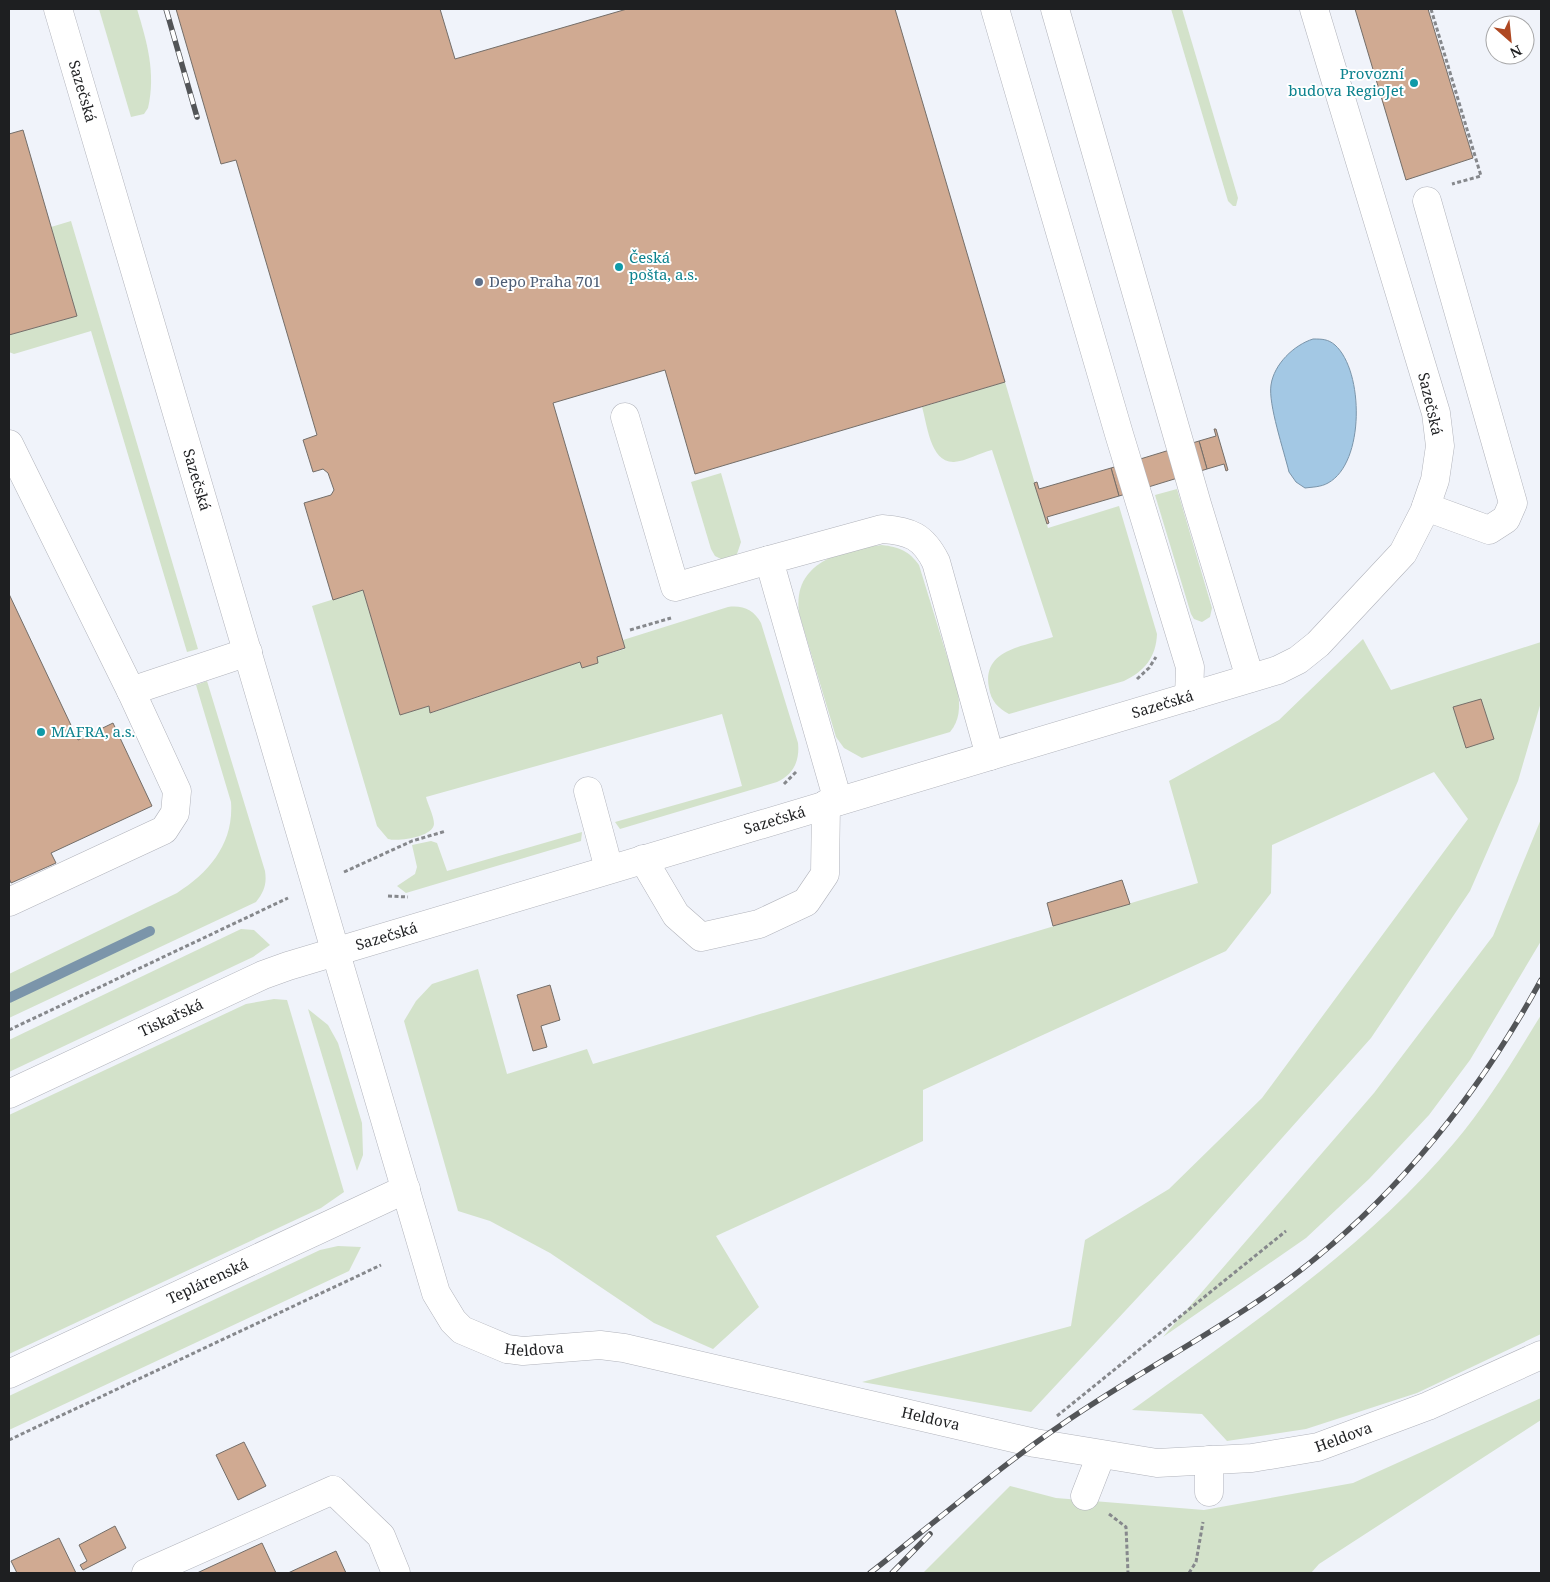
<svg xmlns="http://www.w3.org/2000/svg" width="1550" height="1582" viewBox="0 0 1550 1582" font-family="'Noto Serif',serif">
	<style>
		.green { fill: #d3e2ca }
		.water { fill: #a3c8e4; stroke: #7b95aa }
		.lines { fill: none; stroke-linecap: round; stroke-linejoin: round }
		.stream { stroke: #7b95aa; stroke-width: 10 }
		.building { fill: #d0aa92; stroke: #746e69 }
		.minor-casing { stroke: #b1b3bb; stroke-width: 29 }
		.path { stroke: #86888c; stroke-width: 3; stroke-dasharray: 4 2.5; stroke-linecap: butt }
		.minor { stroke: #fff; stroke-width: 28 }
		.rail-casing { stroke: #535558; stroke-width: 5.5 }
		.rail { stroke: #fff; stroke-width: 4; stroke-dasharray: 11; stroke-linecap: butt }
		.culture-dot { fill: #0f9aa8; stroke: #fff; stroke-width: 2 }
		.service-dot { fill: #5c6f8a; stroke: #fff; stroke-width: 2 }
		.labels { text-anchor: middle; stroke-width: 4; stroke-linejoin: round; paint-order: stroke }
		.culture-label { font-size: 15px; fill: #0d838f; stroke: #fff; text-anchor: start }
		.street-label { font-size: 15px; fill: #1e1f21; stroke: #fff }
		.service-label { font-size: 15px; fill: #4e5e75; stroke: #fff; text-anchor: start }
	</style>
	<rect width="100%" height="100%" fill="#f0f3fa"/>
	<g class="green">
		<path d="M99,9H137C147,42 156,73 148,108L144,114L131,117Z"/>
		<path d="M1171,9H1182L1238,198L1236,206H1233L1228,201Z"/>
		<path d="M71,221L198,649L187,652L91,331L14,354L9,352V335L77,316L51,227Z"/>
		<path d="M1005,382L1048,528L1119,506L1157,634C1156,657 1145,671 1124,681L1009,714C998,708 991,701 989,688C981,648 1027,646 1053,637L992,450C980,453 966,461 954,462C930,463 927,423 922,407Z"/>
		<path d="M721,473L741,542L736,557L721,559L715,556L711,549L691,482Z"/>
		<path d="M1177,489L1212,608L1210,617L1202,622L1194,619L1191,614L1155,495Z"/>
		<path d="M882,545C899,547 909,551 919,565L958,692C960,707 960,720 950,732L862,758L844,748L836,737L799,613C792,562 841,550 882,545Z"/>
		<path d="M363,590L400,715L429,706L431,713L580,662L582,668L598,663L597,657L625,649L623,640L728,607C743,605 754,610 761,623L798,743C800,761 793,775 777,782L620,829L615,822L742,786L722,714L426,797C428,805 434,816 434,824C433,837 398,842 388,839L377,826L312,606Z"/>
		<path d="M1363,639L1391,690L1541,642V702L1518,781L1470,891L1371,1038L1193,1238L1031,1412L862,1382L1071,1326L1085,1240L1169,1189L1262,1098L1468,819L1434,772L1272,845L1271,893L1226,951L923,1090V1141L716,1236L759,1307L713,1349L654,1323L550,1253L490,1221L458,1211L404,1021L416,1001L432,984L478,969L507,1074L587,1049L593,1064L1198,883L1169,781L1279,720Z"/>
		<path d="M207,681L265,871C267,884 264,892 256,902L9,1018V974L177,893C210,872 234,843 231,802L196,685Z"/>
		<path d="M1541,819V941L1470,1060L1429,1115L1369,1179L1306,1238L1163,1337L1374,1093L1493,936Z"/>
		<path d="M582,832L581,841L406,893L397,886L415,874L417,867L412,845L431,841L437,843L447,871Z"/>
		<path d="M241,929L254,930L270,945L253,957L9,1072V1040Z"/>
		<path d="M274,999L287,1000L344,1192L321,1208L9,1354V1115L246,1004Z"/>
		<path d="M308,1009L328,1025L338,1043L362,1123L363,1155L357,1171Z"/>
		<path d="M1541,1015V1334L1417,1393L1306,1429L1227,1441L1202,1414L1132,1410C1245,1328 1363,1251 1454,1143C1487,1104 1514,1059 1541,1015Z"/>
		<path d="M338,1246L361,1247L349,1271L9,1430V1396L320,1250Z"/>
		<path d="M1541,1398V1420L1319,1564L1311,1573H923L1010,1486L1056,1498L1204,1510L1353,1483Z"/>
	</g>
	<path class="water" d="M1313,339C1322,339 1328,339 1335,345C1364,371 1365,463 1328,483C1321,487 1313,487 1305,488L1296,482L1289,472C1284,451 1268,404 1271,385C1274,364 1294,345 1313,339Z"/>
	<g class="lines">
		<path class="stream" d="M9,998L150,931"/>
	</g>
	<g class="building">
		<path d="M176,9H440L455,59L627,9H895L1005,382L695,474L665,370L553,403L625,648L597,657L598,663L582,668L580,662L430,713L429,706L400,715L363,590L333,600L304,503L331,495L334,490L328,473L323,469L313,472L303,440L317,435L236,160L221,164Z"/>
		<path d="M1355,9H1428L1473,158L1406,180Z"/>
		<path d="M23,130L77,316L9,335V134Z"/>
		<path d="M1214,429H1216L1228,470L1226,471L1224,464L1207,469L1199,441L1216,436Z"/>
		<path d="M1199,441L1207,469L1119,496L1111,468Z"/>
		<path d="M1111,468L1119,496L1047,517L1049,523L1047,524L1034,483L1037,482L1039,489Z"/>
		<path d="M9,594L78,740L113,723L152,806L51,853L56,863L11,883L9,878Z"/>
		<path d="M1481,699L1494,739L1466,748L1453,707Z"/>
		<path d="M1122,880L1130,904L1053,926L1047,903Z"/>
		<path d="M550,985L560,1020L541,1026L547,1047L533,1051L517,995Z"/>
		<path d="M244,1442L266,1486L238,1500L216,1455Z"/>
		<path d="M115,1526L126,1548L83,1570L80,1565L87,1561L79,1545Z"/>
		<path d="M59,1538L76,1573H17L11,1561Z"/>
		<path d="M262,1543L276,1573H197Z"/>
		<path d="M336,1551L346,1573H288Z"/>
	</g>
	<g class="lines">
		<g class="minor-casing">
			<g id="minor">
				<path id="s1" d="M58,9L436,1293L453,1321L462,1330L507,1349L523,1351L600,1345L624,1348L1035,1443L1157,1463L1252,1458L1318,1447L1428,1406L1541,1355"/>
				<path d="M995,9L1119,434L1190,667L1189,697"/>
				<path d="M1055,9L1197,504L1250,678"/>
				<path d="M625,417L675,587L769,560"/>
				<path d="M9,444L131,691L177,791L175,813L164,830L9,902"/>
				<path d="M1426,507L1489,530L1506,519L1513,503L1427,201"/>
				<path d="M131,691L248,652"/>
				<path d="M588,791L609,869"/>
				<path d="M838,801L769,560L882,529C910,531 923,536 936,562L990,756"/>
				<path d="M643,859L676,915L701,937L759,924L806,902L825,874L826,804"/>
				<path id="s2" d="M9,1094L263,975L288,966L1278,670L1298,660L1318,644L1403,553L1424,512L1435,480L1440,446L1436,413L1314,9"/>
				<path id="s3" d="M9,1374L406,1189"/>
				<path d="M1209,1492V1460"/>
				<path d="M1085,1496L1101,1455"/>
				<path d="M146,1573L333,1490L381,1536L396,1573"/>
			</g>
		</g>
		<g class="path">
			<path d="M1431,9L1481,176L1452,184"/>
			<path d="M630,630L671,618"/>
			<path d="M1137,679L1149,668L1156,657"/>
			<path d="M784,784L797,771"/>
			<path d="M344,872L412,841L446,831"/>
			<path d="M388,896L408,897"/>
			<path d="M9,1030L288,898"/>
			<path d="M1057,1416L1286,1231"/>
			<path d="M9,1440L381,1265"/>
			<path d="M1109,1514L1126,1527L1128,1573"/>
			<path d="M1189,1573L1196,1562L1203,1522"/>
		</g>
		<use href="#minor" class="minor"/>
		<g class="rail-casing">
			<g id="rail">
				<path d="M166,9L197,117"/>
				<path d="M870,1573C933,1524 995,1470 1061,1425C1126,1380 1196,1343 1261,1299C1380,1218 1473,1105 1541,980"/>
				<path d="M892,1573L930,1534"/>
			</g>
		</g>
		<use href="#rail" class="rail"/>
	</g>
	<g class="culture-dot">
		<circle cx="1414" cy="83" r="5"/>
		<circle cx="619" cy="267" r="5"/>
		<circle cx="41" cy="732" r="5"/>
	</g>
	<circle class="service-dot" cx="479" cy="282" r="5"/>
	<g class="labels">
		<g class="culture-label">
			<text x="1404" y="79" text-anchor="end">Provozní<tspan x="1404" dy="17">budova RegioJet</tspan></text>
			<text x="629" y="263">Česká<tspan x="629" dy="17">pošta, a.s.</tspan></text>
			<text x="51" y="737">MAFRA, a.s.</text>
		</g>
		<g class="street-label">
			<text dy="5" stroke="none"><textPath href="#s1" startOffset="86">Sazečská</textPath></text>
			<text transform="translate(1430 404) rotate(77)" y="5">Sazečská</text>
			<text dy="5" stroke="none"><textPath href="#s1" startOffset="491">Sazečská</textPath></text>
			<text dy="5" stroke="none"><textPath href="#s2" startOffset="1220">Sazečská</textPath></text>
			<text dy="5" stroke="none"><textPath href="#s2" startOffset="815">Sazečská</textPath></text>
			<text dy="5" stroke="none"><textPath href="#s2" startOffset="410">Sazečská</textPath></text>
			<text dy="5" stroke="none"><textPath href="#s2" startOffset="179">Tiskařská</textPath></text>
			<text dy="5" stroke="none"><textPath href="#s3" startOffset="219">Teplárenská</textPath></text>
			<text dy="5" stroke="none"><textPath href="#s1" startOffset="1460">Heldova</textPath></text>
			<text dy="5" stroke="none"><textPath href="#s1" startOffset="1865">Heldova</textPath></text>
			<text dy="5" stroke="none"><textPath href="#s1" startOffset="2285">Heldova</textPath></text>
		</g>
		<g class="service-label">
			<text x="489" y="287">Depo Praha 701</text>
		</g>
	</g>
	<rect width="1550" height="1582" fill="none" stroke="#1e1f21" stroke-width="20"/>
	<g transform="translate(1510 40) rotate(153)"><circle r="24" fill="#ffffff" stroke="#a5a5a6"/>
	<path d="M0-4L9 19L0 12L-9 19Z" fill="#af4822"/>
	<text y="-8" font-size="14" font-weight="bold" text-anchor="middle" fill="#1e1f21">N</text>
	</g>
</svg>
